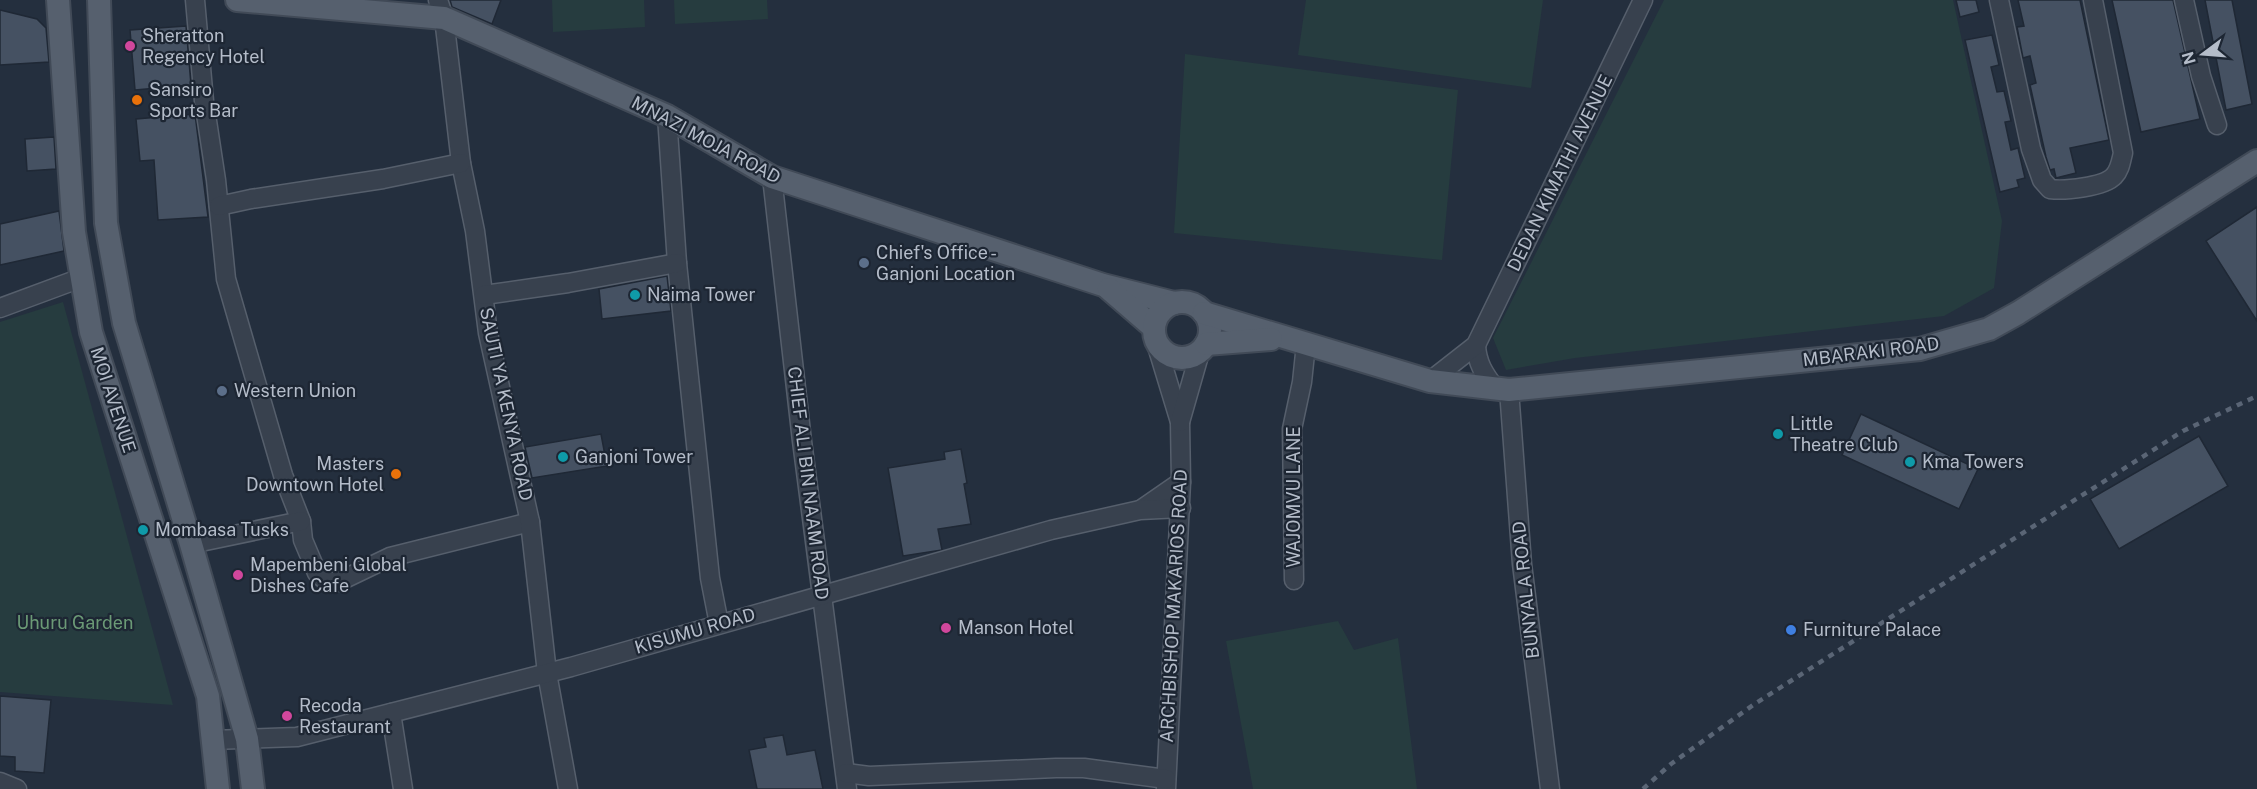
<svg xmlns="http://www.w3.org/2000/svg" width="2257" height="789" viewBox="0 0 2257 789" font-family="'Public Sans',sans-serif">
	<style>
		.green { fill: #263c3f }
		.building { fill: #455162; stroke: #1f2835; stroke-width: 1.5 }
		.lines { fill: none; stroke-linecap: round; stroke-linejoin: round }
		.minor-casing { stroke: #565f6c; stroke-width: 21 }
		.major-casing { stroke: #414a57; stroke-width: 26 }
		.minor { stroke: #38414e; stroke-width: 18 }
		.major { stroke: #56606e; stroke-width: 22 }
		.rail { stroke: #5a6575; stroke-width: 4.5; stroke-dasharray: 6 6; stroke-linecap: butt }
		.hotel-dot { fill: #d1479c; stroke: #1d2633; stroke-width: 2 }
		.food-dot { fill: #e8710a; stroke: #1d2633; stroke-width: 2 }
		.service-dot { fill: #5c6f8a; stroke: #1d2633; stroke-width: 2 }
		.culture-dot { fill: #0f9aa8; stroke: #1d2633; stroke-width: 2 }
		.shop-dot { fill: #3f7fe0; stroke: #1d2633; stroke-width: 2 }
		.labels { text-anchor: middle; stroke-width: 4.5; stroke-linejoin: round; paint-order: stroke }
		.poi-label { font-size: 18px; fill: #b4bcc9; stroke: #1d2633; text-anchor: start }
		.street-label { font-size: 18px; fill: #b4bcc9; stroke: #1d2633 }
		.park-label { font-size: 18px; fill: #6b9a76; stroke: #1d2633 }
	</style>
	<rect width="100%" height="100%" fill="#242f3e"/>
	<g class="green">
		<path d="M552,0H644L645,27L553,32Z"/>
		<path d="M674,0H767L768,19L675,24Z"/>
		<path d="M1306,0H1543L1531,88L1298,55Z"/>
		<path d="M1664,0H1953L2002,221L1994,288L1944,316L1575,358L1506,370L1493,338Z"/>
		<path d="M1185,54L1458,90L1442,260L1174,233Z"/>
		<path d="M63,302L173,705L0,692V322Z"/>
		<path d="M1338,621L1354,650L1398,638L1417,789H1253L1226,641Z"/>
	</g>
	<g class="building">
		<path d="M450,0H501L492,24L452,7Z"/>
		<path d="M1956,0H1976L1979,12L1960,17Z"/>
		<path d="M2018,0H2080L2109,140L2070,148L2076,173L2056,178L2054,169L2050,170L2046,157L2030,85L2036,83L2030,56L2023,58L2017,27L2024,26Z"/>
		<path d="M2112,0H2173L2200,119L2141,132Z"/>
		<path d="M2205,0H2232L2252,104L2226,110Z"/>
		<path d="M0,10L37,19L46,28L49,62L0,65Z"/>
		<path d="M186,26L191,85L135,90L130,30Z"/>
		<path d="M1992,35L1999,65L1991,67L1997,92L2004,91L2011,121L2005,122L2011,150L2018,148L2025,178L2017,180L2019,187L2000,192L1965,40Z"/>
		<path d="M195,114L208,217L158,220L154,160L140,161L136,119Z"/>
		<path d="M54,137L56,169L27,171L25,139Z"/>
		<path d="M2257,207V321L2206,241Z"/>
		<path d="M59,211L64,251L0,265V224Z"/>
		<path d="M667,276L671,311L602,319L599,289Z"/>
		<path d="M1861,414L1978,469L1959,509L1842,455Z"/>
		<path d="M601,434L607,466L532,478L525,447Z"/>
		<path d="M2199,436L2228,486L2119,549L2090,499Z"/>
		<path d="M961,449L967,483L964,484L971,524L938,529L942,550L903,556L888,468L945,459L944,452Z"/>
		<path d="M0,696L51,700L44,773L15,771V757L0,756Z"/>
		<path d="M783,735L787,755L815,750L823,789H757L749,750L766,747L764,738Z"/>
	</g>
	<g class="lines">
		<g class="minor-casing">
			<g id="minor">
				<path d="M195,0L204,101L216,180L226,279L283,475L301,521L303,540L317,573L324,579L331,582H338L390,557L530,522"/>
				<path d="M438,0L444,18L461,163L475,231L488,333L530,522L547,673L568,789"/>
				<path d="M1999,0L2031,149L2042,180L2050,189C2064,191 2104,187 2114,176C2120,170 2121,161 2123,153L2093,0"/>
				<path d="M2184,0L2201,76L2217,125"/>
				<path d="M667,116L677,263L710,578L719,624"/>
				<path d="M772,177L802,441L847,789"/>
				<path d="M219,206L251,199L383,179L461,163"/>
				<path d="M484,295L568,283L677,263"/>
				<path d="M0,308L81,278"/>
				<path d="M1156,343L1180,422L1181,482L1166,789"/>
				<path d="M1476,345C1477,363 1484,374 1495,388"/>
				<path d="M1430,381L1476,345L1643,0"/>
				<path d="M1509,390L1522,564L1550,789"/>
				<path d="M1180,422L1200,352"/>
				<path d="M1142,509L1181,482"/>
				<path d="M191,544L301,521"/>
				<path d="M1294,580L1292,429L1302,382L1306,344"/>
				<path d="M391,713L403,789"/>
				<path d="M212,740L297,737L571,667L1051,530L1140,510L1181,508"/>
				<path d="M846,773L869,776L1056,768H1084L1166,779"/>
				<path d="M0,782L17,789"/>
			</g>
		</g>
		<g class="major-casing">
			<g id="major">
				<path d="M58,0L74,232L91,332L208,696L218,789"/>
				<path d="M99,0L106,223L124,323L191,544L247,739L253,789"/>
				<path d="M237,0L444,18L667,116L772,177L1103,285L1174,303"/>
				<path d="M1109,289L1153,327"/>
				<circle cx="1182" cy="330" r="28"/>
				<path d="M1204,313L1430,381L1509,390L1920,349L1989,329L2018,313L2257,161"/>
				<path d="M1206,344L1271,339"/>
			</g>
		</g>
		<use href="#minor" class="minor"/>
		<use href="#major" class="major"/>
		<path class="rail" d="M1643,789L1671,764L1753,705L2183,431L2257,396"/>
	</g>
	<g class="hotel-dot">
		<circle cx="130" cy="46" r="6"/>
		<circle cx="238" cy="575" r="6"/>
		<circle cx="946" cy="628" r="6"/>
		<circle cx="287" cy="716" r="6"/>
	</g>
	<g class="food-dot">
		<circle cx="137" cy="100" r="6"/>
		<circle cx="396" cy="474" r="6"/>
	</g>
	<g class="service-dot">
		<circle cx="864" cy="263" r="6"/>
		<circle cx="222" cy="391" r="6"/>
	</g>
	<g class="culture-dot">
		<circle cx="635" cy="295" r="6"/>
		<circle cx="1778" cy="434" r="6"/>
		<circle cx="563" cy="457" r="6"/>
		<circle cx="1910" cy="462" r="6"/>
		<circle cx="143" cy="530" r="6"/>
	</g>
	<circle class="shop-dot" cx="1791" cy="630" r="6"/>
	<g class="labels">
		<g class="poi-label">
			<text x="142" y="42">Sheratton<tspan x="142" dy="21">Regency Hotel</tspan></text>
			<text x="149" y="96">Sansiro<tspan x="149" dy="21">Sports Bar</tspan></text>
			<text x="876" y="259">Chief's Office -<tspan x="876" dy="21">Ganjoni Location</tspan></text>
			<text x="647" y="301">Naima Tower</text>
			<text x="234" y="397">Western Union</text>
			<text x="1790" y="430">Little<tspan x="1790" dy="21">Theatre Club</tspan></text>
			<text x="575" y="463">Ganjoni Tower</text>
			<text x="1922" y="468">Kma Towers</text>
			<text x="384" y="470" text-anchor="end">Masters<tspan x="384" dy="21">Downtown Hotel</tspan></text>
			<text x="155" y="536">Mombasa Tusks</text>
			<text x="250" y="571">Mapembeni Global<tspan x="250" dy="21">Dishes Cafe</tspan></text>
			<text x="958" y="634">Manson Hotel</text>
			<text x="1803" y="636">Furniture Palace</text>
			<text x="299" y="712">Recoda<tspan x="299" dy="21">Restaurant</tspan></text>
		</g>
		<g class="street-label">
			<text transform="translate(706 140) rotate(28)" y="6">MNAZI MOJA ROAD</text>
			<text transform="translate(1560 173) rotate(-64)" y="6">DEDAN KIMATHI AVENUE</text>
			<text transform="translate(1871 352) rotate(-7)" y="6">MBARAKI ROAD</text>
			<text transform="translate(113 400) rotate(72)" y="6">MOI AVENUE</text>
			<text transform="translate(506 404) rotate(78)" y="6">SAUTI YA KENYA ROAD</text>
			<text transform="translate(808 483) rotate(83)" y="6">CHIEF ALI BIN NAAM ROAD</text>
			<text transform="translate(1294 497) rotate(-90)" y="6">WAJOMVU LANE</text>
			<text transform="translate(1526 590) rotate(-96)" y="6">BUNYALA ROAD</text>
			<text transform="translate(1174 606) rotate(-87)" y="6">ARCHBISHOP MAKARIOS ROAD</text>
			<text transform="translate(695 631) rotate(-16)" y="6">KISUMU ROAD</text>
		</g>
		<g class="park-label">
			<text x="75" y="629">Uhuru Garden</text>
		</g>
	</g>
	<g transform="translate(2203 54) rotate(254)" stroke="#1d2633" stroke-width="4.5" paint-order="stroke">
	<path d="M0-4.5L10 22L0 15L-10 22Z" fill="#b4bcc9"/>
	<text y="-9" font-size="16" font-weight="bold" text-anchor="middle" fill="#b4bcc9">N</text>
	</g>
</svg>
